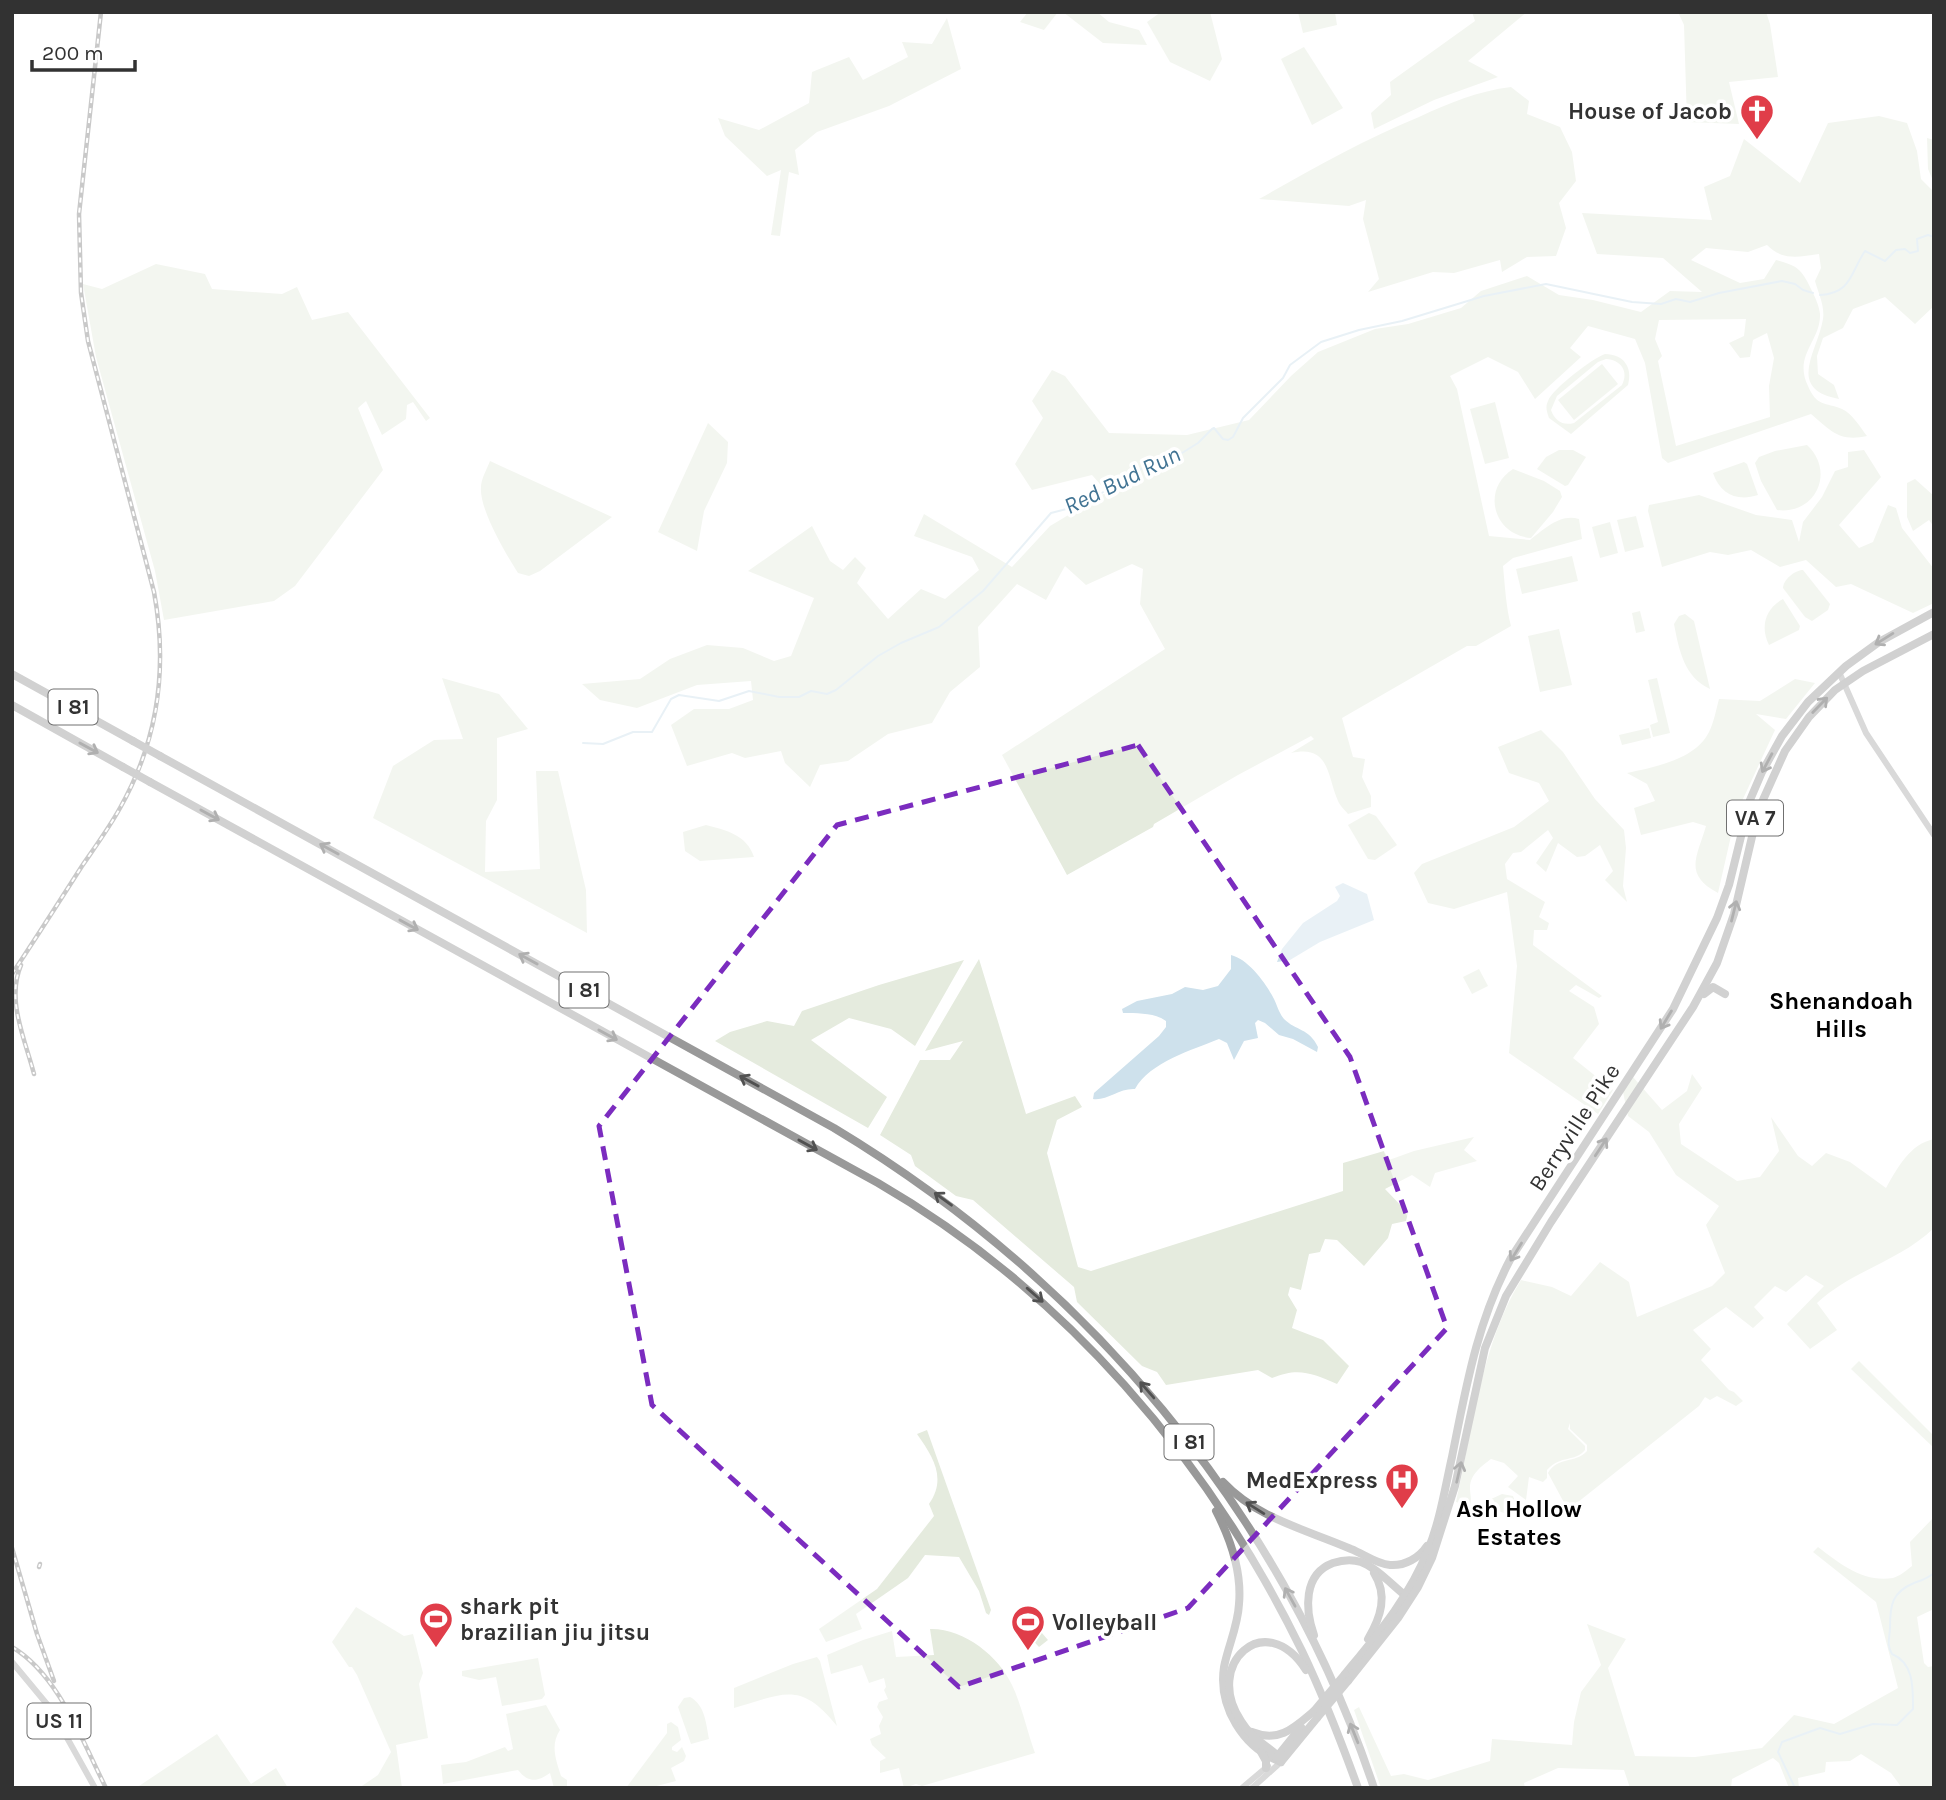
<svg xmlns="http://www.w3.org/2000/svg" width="1946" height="1800" viewBox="0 0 1946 1800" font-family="Karla,sans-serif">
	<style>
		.green { fill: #e5ebde; fill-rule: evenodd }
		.water { fill: #cee1ec }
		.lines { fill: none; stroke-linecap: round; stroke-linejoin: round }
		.stream { stroke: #cee1ec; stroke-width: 2 }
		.major { stroke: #aaa; stroke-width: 6 }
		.highway { stroke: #999; stroke-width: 8 }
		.rail-casing { stroke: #878787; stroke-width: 4.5 }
		.rail { stroke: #fff; stroke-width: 2; stroke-dasharray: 5; stroke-linecap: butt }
		.highway-bridge { stroke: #999; stroke-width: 8 }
		.oneway { stroke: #515151 }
		.marked { fill: none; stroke: #7b2cbf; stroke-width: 5; stroke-dasharray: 14 9; stroke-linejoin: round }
		.labels { text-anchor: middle; stroke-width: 7; stroke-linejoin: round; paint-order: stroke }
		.shield { fill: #fff; stroke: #707070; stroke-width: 2 }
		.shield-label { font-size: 21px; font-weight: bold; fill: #323232 }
		.poi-label { font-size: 23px; font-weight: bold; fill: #323232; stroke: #fff; text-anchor: end }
		.street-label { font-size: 23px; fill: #323232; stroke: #fff }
		.water-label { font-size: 24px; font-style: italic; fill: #417393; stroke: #fff }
		.neighbourhood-label { font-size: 24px; font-weight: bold; fill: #000; stroke: #fff }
	</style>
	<rect width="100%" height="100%" fill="#fff"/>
	<g class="green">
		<path d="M1028,12H1058L1044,30L1020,22Z"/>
		<path d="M1063,12H1097L1109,22L1139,30L1147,45L1103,43Z"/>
		<path d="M1161,12H1210L1222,59L1210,81L1170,62L1147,22Z"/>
		<path d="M1298,12H1335L1337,25L1303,33Z"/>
		<path d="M1472,12H1527L1468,61L1498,77L1434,100L1374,129L1371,113L1391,95L1390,82L1475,21Z"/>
		<path d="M1678,12H1766L1770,24L1778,77L1729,82L1739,124L1687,122L1684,25Z"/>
		<path d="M947,18L961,69L889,106L817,132L795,150L799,175L789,172L780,236L771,235L781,170L767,176L725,136L718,118L759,130L809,103L812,72L849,57L863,80L908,57L902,42L932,44Z"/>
		<path d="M1304,47L1343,108L1312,125L1281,59Z"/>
		<path d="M1511,87L1529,101L1527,114L1560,127L1572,152L1576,181L1559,203L1566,228L1556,256L1527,257L1502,272L1500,260L1454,273L1433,272L1368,292L1379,279L1363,219L1366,200L1349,206L1259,199C1312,169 1363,140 1419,117C1449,103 1478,91 1511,87Z"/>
		<path d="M1879,116L1907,123L1917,151L1921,179L1934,192V306L1915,324L1885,297L1853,309L1843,328L1823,338L1817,356L1818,374L1834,385L1839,399C1785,389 1818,351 1823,319C1825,306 1818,292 1815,281L1821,268L1819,254C1798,257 1783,261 1767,245L1748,252L1706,248L1691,260L1740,283L1764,279L1776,260C1797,266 1801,268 1811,289C1815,297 1819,305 1820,314C1821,341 1793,355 1808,386C1817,407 1825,402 1842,409C1852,413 1860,427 1867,436C1839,442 1831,431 1811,414L1668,463L1662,458L1645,363L1635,339L1588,326L1570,348L1581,357L1535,399L1518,372L1488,357L1450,376L1457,389L1489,536L1530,540C1543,530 1560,513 1579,519L1582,539L1513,558L1503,566C1505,586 1506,607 1511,626L1476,646H1467L1342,718L1353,757L1365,759L1362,777L1371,796V807L1348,814C1345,810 1340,806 1338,801C1327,776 1330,744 1291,753L1314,739L1311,736L1238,775L1154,824L1153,827L1067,875L1002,755L1165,649L1140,604L1143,569L1132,564L1086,585L1065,566L1046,600L1017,584L978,627L980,667L950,692L932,723L888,734L848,761L820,765L810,787L785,763L781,751L745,758L732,753L687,766L671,725L694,709H729L753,700L751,681L697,685L637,708L600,700L582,684L640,679L670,659L707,645L743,648L774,661L791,656L814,598L748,571L812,526L830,561L843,570L855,557L866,568L857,583L888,619L921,589L945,599L979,570L972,557L914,536L924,514L1012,567L1050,526L1107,492L1092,475L1032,490L1015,464L1043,418L1032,401L1052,370L1065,376L1109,433L1187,435L1249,420L1291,376L1318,352L1375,329L1408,324L1461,308L1481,291L1527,276L1559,295L1593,300L1641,312L1670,291L1702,292L1663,258L1597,254L1582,213L1712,220L1704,187L1730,176L1744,139L1800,183L1828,123ZM1746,319L1744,336L1729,343L1740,358L1750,357L1753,340L1767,333L1774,358L1769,386L1770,417L1676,446L1658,361L1662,356L1655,339L1659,320Z"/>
		<path d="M1927,138L1934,140V183L1928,169Z"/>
		<path d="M156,264L205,274L212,289L282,294L297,287L312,320L348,312L430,418L426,421L413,402L407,405L406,419L382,435L366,401L358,408L383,470L295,586L274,601L164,620L155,571L96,357L83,284L102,289Z"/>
		<path d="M1605,354C1624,354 1633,368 1628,385L1571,434L1549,418C1547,412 1545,407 1548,401C1552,389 1593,358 1605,354ZM1606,359C1621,360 1629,371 1622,385L1574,423C1563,426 1555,421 1551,410L1557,396L1598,362Z"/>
		<path d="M1602,364L1618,384L1574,420L1558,400Z"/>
		<path d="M1495,402L1509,458L1485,464L1470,409Z"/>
		<path d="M708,423L728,442L727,463L704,511L697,551L658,532Z"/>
		<path d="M1807,445C1836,472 1815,515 1777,510L1761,481L1755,463L1759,457L1775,451Z"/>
		<path d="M1559,450H1573L1586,457L1568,485L1565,486L1537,469L1546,457Z"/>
		<path d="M1864,450L1881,477L1839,525L1859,548L1873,542L1888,505L1896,508L1902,528L1934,569V603L1913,613L1851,584L1836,587L1806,560L1780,567L1751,550L1728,555L1710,552L1662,567L1648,511L1649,505L1699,495L1756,515L1792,520L1799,542L1803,522L1822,497L1835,471L1848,467V452Z"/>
		<path d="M490,461L612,517L540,571L529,576L518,573C506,554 479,509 481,487C481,479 487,469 490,461Z"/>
		<path d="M1744,462L1747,464L1758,495C1737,502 1720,494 1713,473Z"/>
		<path d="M1513,469L1544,481L1560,491L1562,497L1553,512L1531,538C1493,535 1481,489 1513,469Z"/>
		<path d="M1915,479L1934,496V527L1929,520L1913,531L1907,517V483Z"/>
		<path d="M1636,516L1644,547L1625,552L1617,520Z"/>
		<path d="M1610,522L1618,553L1600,558L1592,527Z"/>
		<path d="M1572,556L1578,581L1522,594L1516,569Z"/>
		<path d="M1803,570L1830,604L1828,610L1812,621L1805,617L1783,588C1783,580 1795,570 1803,570Z"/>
		<path d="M1783,599L1800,626L1799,630L1769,645C1760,627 1765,609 1783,599Z"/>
		<path d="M1640,611L1645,631L1636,633L1632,613Z"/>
		<path d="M1685,614L1694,621L1710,689C1684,677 1679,650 1674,624L1679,616Z"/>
		<path d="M1559,629L1572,685L1540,692L1528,636Z"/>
		<path d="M442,678L499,694L528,729L497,738V800L486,821L485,872L540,869L536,771H558L586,890L587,933L373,818L393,766L434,740L463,739Z"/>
		<path d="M1657,678L1670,733L1653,737L1650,725L1658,722L1648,680Z"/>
		<path d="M1795,679L1815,683L1786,719L1756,714L1775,730L1736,814L1718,893C1683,874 1697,857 1706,826L1693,822L1641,835L1634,808L1655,801L1647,784L1627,773C1654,767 1695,760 1709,732C1714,722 1716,710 1719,699L1760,701Z"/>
		<path d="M1649,728L1651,738L1622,745L1619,735Z"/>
		<path d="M1541,730L1563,752L1595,799L1624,830L1626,848L1623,886L1627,902L1605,880L1613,871L1600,845L1585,856L1577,857L1558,843L1546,872L1536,863L1553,838L1548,830L1521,852L1513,853L1505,864L1507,879L1545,902L1539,917L1549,923L1547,930H1534L1533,945L1602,996L1599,998L1576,985L1569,991L1594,1007L1599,1024L1573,1058L1613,1090L1598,1114L1509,1053L1517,966L1507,892L1454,909L1428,903L1414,873L1422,864L1514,827L1549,801L1539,783L1509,773L1498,747Z"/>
		<path d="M1369,813L1376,816L1397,845L1375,860L1368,859L1348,825Z"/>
		<path d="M706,825C726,830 747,835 754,857L700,861L685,851L683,832Z"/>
		<path d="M979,959L1026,1114L1075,1096L1082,1107L1057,1120L1047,1153L1078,1267L1091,1271L1343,1191V1163L1384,1151L1389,1160L1414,1151L1474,1137L1464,1150L1477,1161L1435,1173L1430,1187L1412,1175L1385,1189L1408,1213L1406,1221L1392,1224L1388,1238L1364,1266L1337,1240L1325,1239L1320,1252L1309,1254L1301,1290L1290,1287L1288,1295L1297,1310L1292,1328L1323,1340L1349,1366L1337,1384C1312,1373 1298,1367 1272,1378L1258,1370L1166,1385L1157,1372L1142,1366L1077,1302L1074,1287L973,1200L956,1196L915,1166L911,1155L880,1135L920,1060H950L963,1041L925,1051Z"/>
		<path d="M964,960L915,1046L891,1029L849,1018L811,1040L887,1097L868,1128L715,1041L730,1032L767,1021L794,1026L802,1011L879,985Z"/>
		<path d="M1479,969L1488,986L1472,994L1463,977Z"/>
		<path d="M1692,1074L1702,1088L1679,1124L1681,1144L1737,1181L1760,1177L1779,1151L1771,1117L1798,1156L1812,1166L1826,1153L1850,1162L1886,1188C1898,1167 1910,1144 1934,1139V1228C1900,1261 1851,1271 1817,1303L1837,1330L1810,1349L1787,1324L1824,1286L1806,1275L1786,1292L1775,1286L1754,1307L1764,1318L1753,1328L1726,1307L1693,1330L1711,1349L1701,1360L1729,1390L1734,1392L1743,1401L1736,1406L1717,1396L1710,1400L1705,1397L1699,1406L1568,1510L1548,1473C1558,1456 1575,1464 1587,1451V1445L1570,1429V1423L1568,1429L1585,1446V1450C1574,1463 1562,1454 1547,1470V1478L1543,1482L1529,1477L1526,1500L1508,1487L1518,1476L1504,1463L1491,1459C1482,1466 1470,1474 1470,1488C1470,1495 1472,1498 1470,1506L1456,1502C1472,1431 1482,1342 1521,1280L1552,1287L1571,1296L1600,1262L1629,1282L1637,1317L1712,1286L1725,1273L1706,1225L1719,1206L1676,1175L1649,1132L1628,1116L1623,1092L1633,1077L1662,1110L1687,1091Z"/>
		<path d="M1859,1361L1934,1436V1448L1851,1369Z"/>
		<path d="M927,1430L991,1610L989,1615L986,1613L979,1591L959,1557L925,1555L908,1578L856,1614L862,1629L826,1642L819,1629L877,1589L934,1516L929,1504C947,1478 933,1457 917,1434Z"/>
		<path d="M1502,1494L1513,1496L1518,1510L1507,1518V1514L1498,1511L1493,1499L1489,1500Z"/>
		<path d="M1934,1517V1609L1917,1617L1924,1663L1928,1667L1934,1666V1788H1902L1891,1773L1861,1754L1850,1761L1826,1762L1825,1772L1798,1778L1799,1788H1789L1779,1763L1773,1758L1732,1779L1731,1788H1630L1624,1770L1558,1768L1524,1783L1525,1788H1381L1354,1710L1359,1707L1391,1776L1404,1774L1428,1780L1490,1761L1492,1739L1572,1745L1574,1722L1581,1692L1601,1665L1587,1624L1626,1639L1608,1668L1635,1756L1695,1757L1762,1748L1794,1715L1834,1724L1898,1688L1876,1602L1813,1552L1818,1547C1840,1564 1864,1583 1893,1578C1900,1576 1907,1570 1912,1566L1910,1542Z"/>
		<path d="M356,1607L404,1636L413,1634L423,1673L419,1684L428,1738L396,1745L402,1788H359L378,1775L391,1752L357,1675L352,1667H349L332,1642Z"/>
		<path d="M1035,1625L1048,1640L1039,1647L1026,1633Z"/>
		<path d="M930,1629C963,1628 999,1656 1012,1685C1022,1706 1027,1731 1035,1753L922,1786L916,1784L904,1788L899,1768L880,1773V1761L886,1758L872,1745L870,1739L881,1734L879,1726L883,1717L877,1707L879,1702L888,1699L884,1690L886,1687L884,1678L869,1683L862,1665L831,1674L827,1655L863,1640L892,1631L896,1657L934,1655Z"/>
		<path d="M817,1657L820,1661L837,1726C800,1680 784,1694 734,1708V1688L793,1664Z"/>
		<path d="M538,1658L545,1695L542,1699L502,1706L496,1677L479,1680L462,1676V1671Z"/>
		<path d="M690,1697C705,1705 706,1723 709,1739L691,1744L678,1707L684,1698Z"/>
		<path d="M546,1705L560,1730C550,1745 556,1760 561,1776L567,1780V1788H554L550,1773C538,1782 528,1783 518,1770L443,1784L441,1765L466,1762L505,1747L508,1751L513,1749L506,1714Z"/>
		<path d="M671,1722L678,1727L681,1740L672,1747V1750L677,1752L682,1747L686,1756L684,1761L671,1768L676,1781L649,1788H626L667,1733V1724Z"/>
		<path d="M217,1734L251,1784L276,1768L288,1788H136Z"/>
	</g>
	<g class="water">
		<path d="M1343,883L1367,894L1374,920L1320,942L1290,960L1277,962L1282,949L1303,923L1337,901L1340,896L1335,887Z"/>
		<path d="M1231,955C1248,959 1266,983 1274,999C1277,1005 1279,1013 1284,1019C1296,1031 1309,1028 1318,1047L1317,1052L1293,1039L1279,1035L1265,1023L1258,1020L1255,1023L1258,1038L1244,1041L1234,1060L1227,1043L1219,1039C1192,1050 1150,1062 1135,1089C1119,1088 1107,1101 1093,1099L1094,1093L1159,1036L1166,1027V1021C1155,1013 1138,1013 1123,1013L1122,1009L1137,1001L1172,994L1185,987L1203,990L1218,986L1231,969Z"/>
	</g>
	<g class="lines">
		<g class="stream">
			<path d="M1820,295C1852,293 1850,273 1865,251L1885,261L1896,250L1905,249L1910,253L1918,251L1917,239L1928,235L1934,237"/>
			<path d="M583,743L603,744L633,732H652L671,699L679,695L719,701L749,691L779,697H799L811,691L827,694L836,690L878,656L901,643L939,627L983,591L1051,513L1082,505L1105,491L1117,480L1163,459L1182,453L1198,443L1212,429L1214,428L1223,439L1228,440L1233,437L1243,418L1283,378L1290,365L1321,342L1359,330L1402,321L1484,296L1546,284L1632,302L1661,304L1676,299L1690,302L1719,293L1782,281L1795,284L1803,290L1813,293"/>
			<path d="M1795,1788L1778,1752L1782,1742L1820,1728L1840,1734L1873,1724L1897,1725L1913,1709C1913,1688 1914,1663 1892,1654C1886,1644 1890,1638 1890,1627C1890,1605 1892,1592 1914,1583C1922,1580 1927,1579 1934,1573"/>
		</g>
		<g class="major">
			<path d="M1839,672L1866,733L1934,835"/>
			<path d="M12,1662L51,1709L95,1788"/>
			<path d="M1242,1788L1268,1766"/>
			<path d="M1252,1788L1281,1762"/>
		</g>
		<g class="highway">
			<path d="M12,674L133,741"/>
			<path d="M12,705L123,767"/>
			<path d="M160,756L834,1128C1083,1278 1281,1509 1374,1788"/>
			<path d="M150,782L878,1183C1064,1291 1208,1458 1302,1651C1323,1695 1341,1741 1358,1788"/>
			<path d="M1704,994L1713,987L1725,994"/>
			<path d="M1223,1482C1258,1519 1305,1529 1351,1549C1364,1554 1376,1564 1390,1565C1405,1566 1419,1558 1427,1546"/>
			<path d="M1216,1511C1231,1540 1242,1571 1239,1604C1238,1626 1228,1646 1224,1667C1218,1707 1243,1748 1281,1762"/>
			<path d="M1314,1635C1305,1610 1303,1574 1333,1563C1342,1560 1352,1559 1361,1562C1377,1568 1392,1585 1406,1596"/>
			<path d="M1368,1639C1381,1617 1388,1595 1374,1573"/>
			<path d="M1345,1674C1377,1635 1409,1598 1428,1550C1440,1521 1445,1488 1452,1457C1466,1387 1477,1322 1511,1258L1673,1009L1717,918L1729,885L1750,800L1762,772L1782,736L1808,702L1846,666L1879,642L1934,612"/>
			<path d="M1348,1681L1398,1618L1418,1587L1432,1558L1455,1486L1485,1348L1506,1296L1551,1222L1693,1007L1717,963L1734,914L1758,811L1785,751L1809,717L1835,690L1863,671L1934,634"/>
			<path d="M1252,1732C1279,1743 1294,1728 1314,1711"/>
			<path d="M1261,1752L1266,1761V1768"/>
			<path d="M1277,1755C1264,1744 1250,1736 1241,1721C1203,1665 1265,1606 1306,1670"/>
			<path d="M1276,1758L1301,1727"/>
			<path d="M1281,1762L1317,1718"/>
		</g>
		<g class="rail-casing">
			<g id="rail">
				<path d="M21,965C6,1000 25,1039 34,1074"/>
				<path d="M12,974C36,938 59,902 82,866C95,847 109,828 120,808C159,739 168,668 154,592L88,341L81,293L79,214L101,12"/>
				<path d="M12,1548L37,1634L54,1681"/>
				<path d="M39,1567L40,1564"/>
				<path d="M12,1647C59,1675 82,1741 106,1788"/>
			</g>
		</g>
		<use href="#rail" class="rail"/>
		<g class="highway-bridge">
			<path d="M133,741L160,756"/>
			<path d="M123,767L150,782"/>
			<path d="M1314,1711L1345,1674"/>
			<path d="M1317,1718L1348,1681"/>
		</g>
	</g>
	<defs><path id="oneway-shaft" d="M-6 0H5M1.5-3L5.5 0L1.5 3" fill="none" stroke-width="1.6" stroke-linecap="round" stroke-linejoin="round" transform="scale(1.75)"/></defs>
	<g class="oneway">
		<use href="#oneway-shaft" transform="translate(1884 639) rotate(148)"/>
		<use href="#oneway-shaft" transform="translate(1820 705) rotate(-46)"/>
		<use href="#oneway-shaft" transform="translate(89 748) rotate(29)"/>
		<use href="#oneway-shaft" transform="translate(1767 763) rotate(118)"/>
		<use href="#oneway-shaft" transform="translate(210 815) rotate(29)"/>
		<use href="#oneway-shaft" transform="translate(329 849) rotate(-151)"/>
		<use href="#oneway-shaft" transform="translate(1734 911) rotate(-76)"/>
		<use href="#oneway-shaft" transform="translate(409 925) rotate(29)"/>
		<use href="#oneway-shaft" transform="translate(528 959) rotate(-151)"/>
		<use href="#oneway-shaft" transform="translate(1666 1020) rotate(121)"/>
		<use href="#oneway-shaft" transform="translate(608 1035) rotate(29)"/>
		<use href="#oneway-shaft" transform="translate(749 1081) rotate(-151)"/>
		<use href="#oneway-shaft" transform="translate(808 1145) rotate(29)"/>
		<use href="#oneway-shaft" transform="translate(1601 1147) rotate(-57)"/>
		<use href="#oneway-shaft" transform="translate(943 1199) rotate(-144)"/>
		<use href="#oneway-shaft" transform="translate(1516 1252) rotate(122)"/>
		<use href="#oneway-shaft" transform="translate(1035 1295) rotate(41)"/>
		<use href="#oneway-shaft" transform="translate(1147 1390) rotate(-131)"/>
		<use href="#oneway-shaft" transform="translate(1459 1472) rotate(-77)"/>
		<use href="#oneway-shaft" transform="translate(1255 1508) rotate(-148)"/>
		<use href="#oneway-shaft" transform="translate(1290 1597) rotate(-119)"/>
		<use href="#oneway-shaft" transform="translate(1354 1733) rotate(-112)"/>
	</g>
	<path d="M0 0H1946V1800H0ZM1138,745L1350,1057L1447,1328L1188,1608L959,1687L652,1405L599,1126L837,825Z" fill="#fff" fill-opacity=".55" fill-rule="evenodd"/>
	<path class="marked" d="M1138,745L1350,1057L1447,1328L1188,1608L959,1687L652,1405L599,1126L837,825Z"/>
	<defs>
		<g id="church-pin" transform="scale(1.75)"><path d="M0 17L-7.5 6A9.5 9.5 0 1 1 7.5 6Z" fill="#e03d49" stroke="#fff"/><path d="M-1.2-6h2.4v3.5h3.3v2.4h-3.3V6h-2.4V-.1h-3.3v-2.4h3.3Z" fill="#fff"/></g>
		<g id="hospital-pin" transform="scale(1.75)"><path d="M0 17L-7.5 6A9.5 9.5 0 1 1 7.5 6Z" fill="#e03d49" stroke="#fff"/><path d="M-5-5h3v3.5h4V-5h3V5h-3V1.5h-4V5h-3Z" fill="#fff"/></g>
		<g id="stadium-pin" transform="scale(1.75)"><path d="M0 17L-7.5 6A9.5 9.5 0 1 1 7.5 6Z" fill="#e03d49" stroke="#fff"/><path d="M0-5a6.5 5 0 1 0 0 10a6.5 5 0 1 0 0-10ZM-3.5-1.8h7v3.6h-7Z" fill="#fff"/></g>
	</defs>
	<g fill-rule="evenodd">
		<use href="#church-pin" x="1757" y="111"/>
		<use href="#hospital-pin" x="1402" y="1480"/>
		<use href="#stadium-pin" x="436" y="1619"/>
		<use href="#stadium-pin" x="1028" y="1622"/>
	</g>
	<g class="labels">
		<g class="shield">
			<rect x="48.5" y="689.5" width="49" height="35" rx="5"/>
			<rect x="1727" y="800.5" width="56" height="35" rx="5"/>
			<rect x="559.5" y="972.5" width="49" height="35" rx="5"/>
			<rect x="1164.5" y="1424.5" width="49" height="35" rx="5"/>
			<rect x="27.5" y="1703.5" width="63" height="35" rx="5"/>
		</g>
		<g class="shield-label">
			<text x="73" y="714">I 81</text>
			<text x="1755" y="825">VA 7</text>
			<text x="584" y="997">I 81</text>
			<text x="1189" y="1449">I 81</text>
			<text x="59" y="1728">US 11</text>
		</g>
		<g class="poi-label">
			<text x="1732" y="119">House of Jacob</text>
			<text x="1378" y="1488">MedExpress</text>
			<text x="460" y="1614" text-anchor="start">shark pit<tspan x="460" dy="26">brazilian jiu jitsu</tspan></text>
			<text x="1052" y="1630" text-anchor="start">Volleyball</text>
		</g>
		<g class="street-label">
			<text transform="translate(1574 1127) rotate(-57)" y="8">Berryville Pike</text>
		</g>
		<g class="water-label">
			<text transform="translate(1122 480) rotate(-26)" y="8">Red Bud Run</text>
		</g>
		<g class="neighbourhood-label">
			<text x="1841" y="1009">Shenandoah<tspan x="1841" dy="28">Hills</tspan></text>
			<text x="1519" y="1517">Ash Hollow<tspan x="1519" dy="28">Estates</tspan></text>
		</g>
	</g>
	<rect width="1946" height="1800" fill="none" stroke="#323232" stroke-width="28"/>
	<path d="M32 60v10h103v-10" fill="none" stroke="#323232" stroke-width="3.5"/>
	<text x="42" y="60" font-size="21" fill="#323232" stroke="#ffffff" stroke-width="5" paint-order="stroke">200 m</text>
</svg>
